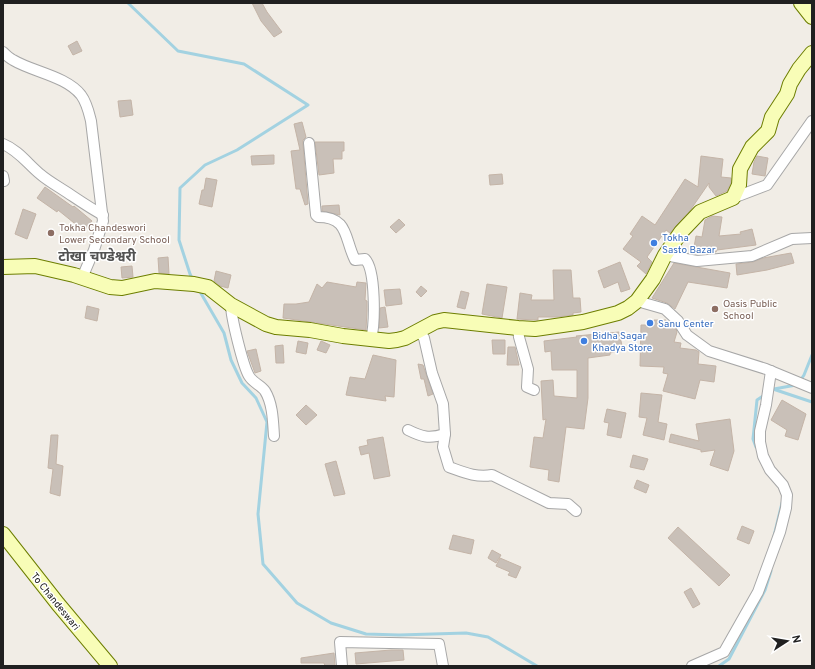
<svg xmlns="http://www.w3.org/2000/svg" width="815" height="669" viewBox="0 0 815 669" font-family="Overpass,'Noto Sans Devanagari',sans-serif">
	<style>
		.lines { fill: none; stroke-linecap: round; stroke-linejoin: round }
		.stream { stroke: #a3d2e1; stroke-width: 3 }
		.building { fill: #c9c0b8; stroke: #c4b4a7 }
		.street-casing { stroke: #a7a7a7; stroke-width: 12 }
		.secondary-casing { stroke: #6d7e00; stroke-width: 16 }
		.street { stroke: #fff; stroke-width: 10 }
		.secondary { stroke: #f8fdb7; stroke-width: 14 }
		.education-dot { fill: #8d6e63; stroke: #fff; stroke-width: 1.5 }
		.shop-dot { fill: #3f7fe0; stroke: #fff; stroke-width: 1.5 }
		.labels { text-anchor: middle; stroke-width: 3; stroke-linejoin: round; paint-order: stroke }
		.education-label { font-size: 10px; fill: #785e54; stroke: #fff; text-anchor: start }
		.shop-label { font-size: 10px; fill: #366cbe; stroke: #fff; text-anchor: start }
		.street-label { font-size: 10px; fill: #202020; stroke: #fff }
		.district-label { font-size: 14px; font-weight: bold; fill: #535353; stroke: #fff }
	</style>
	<rect width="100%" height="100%" fill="#f1ede6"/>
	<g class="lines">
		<g class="stream">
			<path d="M128,3L178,51L244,64L308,105L237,150L205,165L180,188L179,240L190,274L193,280"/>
			<path d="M199,290L224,333L231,360L242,383L256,398L267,422L258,514L263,564L297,603L331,623L366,634L399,635L466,633L488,637L537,666"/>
			<path d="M800,381L804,375L812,355"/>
			<path d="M774,389L796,385"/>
			<path d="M770,391L773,389L812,402"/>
			<path d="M756,447L753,439L757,400L766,394"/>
			<path d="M774,536L782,503"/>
			<path d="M719,666L729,659L765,590L771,571"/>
		</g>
	</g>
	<g class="building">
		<path d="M252,3H262L267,12L282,32L274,37L261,21Z"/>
		<path d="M77,41L82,51L73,55L68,46Z"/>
		<path d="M131,100L133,115L120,117L118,101Z"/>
		<path d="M302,122L306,137L303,140V144L308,204L305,205L300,189H296L291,151L300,150L294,124Z"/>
		<path d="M315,142H344V151H342V159H333L334,173L319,175Z"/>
		<path d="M274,155V164L252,165L251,156Z"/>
		<path d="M701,156L723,159L721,177L731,178V183L727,191L716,196L709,187V183L689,212L670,233L666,230L647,257L652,262L646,274L637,266L641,262L623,249L633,236L630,234L642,216L655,225L685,179L698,187Z"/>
		<path d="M757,156L768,158L765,176L752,174L754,162Z"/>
		<path d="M502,174L503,184L490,185L489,175Z"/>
		<path d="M206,178L217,180L212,207L199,204L202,190H204Z"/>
		<path d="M45,187L73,207L74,206L92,221L84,231L58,210L57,212L37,198Z"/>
		<path d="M339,205L340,215L322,211V206Z"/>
		<path d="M23,209L36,214L27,239L15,234Z"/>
		<path d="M712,216L722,217L719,236L741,234L740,232L752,229L756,245L717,250L716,252L694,247L696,236L702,237L705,220Z"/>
		<path d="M399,219L405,225L396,233L390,227Z"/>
		<path d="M791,253L794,263L767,270L737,275L736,264L753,262L763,258Z"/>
		<path d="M168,257L169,274L159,273L158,258Z"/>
		<path d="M620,262L630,289L621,292L618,282L604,288L598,271Z"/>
		<path d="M674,263L730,273L727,288L688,282L675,309L667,303L652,298Z"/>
		<path d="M132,266L133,277L122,278L121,267Z"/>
		<path d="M553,270H571L573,298H580L581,312L573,313V315L557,317H538V320H535L517,319L520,293L532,295L531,300H554Z"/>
		<path d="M216,271L231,275L228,288L220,286L214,281Z"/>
		<path d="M327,282L356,287L357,282L366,283L365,300L367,301V310L366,330L283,318L284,304H296L309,302L317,284L322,288Z"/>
		<path d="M487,284L507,287L502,318L482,314Z"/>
		<path d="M421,286L427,291L421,297L416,292Z"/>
		<path d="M400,289L402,304L386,306L384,290Z"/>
		<path d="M461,291L469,293L465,309L457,307Z"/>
		<path d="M87,306L99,309L97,321L85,318Z"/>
		<path d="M385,307L388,327L379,328L380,308Z"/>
		<path d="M654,320H666V327L676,329L677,332L674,342L681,343L680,348L696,350L699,352L698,364L716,366L714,382L700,380L695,399L663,391L668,374L663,373L664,367L640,366L641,325H653Z"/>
		<path d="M619,332L623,350L610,353V355L588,358V398L584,429L566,427L559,482L548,480L549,470L530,467L534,437L543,438L546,419L543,420L541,381L553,380L554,396L577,398V370H552L551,351L545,352L544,341L577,337L576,336Z"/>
		<path d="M492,340H505V354H493Z"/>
		<path d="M298,341L308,343L306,354L296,352Z"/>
		<path d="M321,341L330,345L326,353L317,350Z"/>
		<path d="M283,345L284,363H276L275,346Z"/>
		<path d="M508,347H515L519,365H507Z"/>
		<path d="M256,349L261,371L255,373L247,351Z"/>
		<path d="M373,355L396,360L394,397L385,396L386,401L346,395L350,377L365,379Z"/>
		<path d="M418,364L423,365L433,394L428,396L424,379H421Z"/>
		<path d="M641,393L662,395L658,422L667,424L664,440L643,435L647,418L639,417Z"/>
		<path d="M782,400L806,414L798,440L785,436L787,430L771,420Z"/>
		<path d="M306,405L317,415L306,425L296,415Z"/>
		<path d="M607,409L626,413L621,438L607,435L609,423L604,422Z"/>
		<path d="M730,419L734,451L728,471L710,465L715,450L701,452V450L669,442L671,434L699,441L696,424Z"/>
		<path d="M51,435H58L56,464L63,466L60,496L50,493L53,469L48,468Z"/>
		<path d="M383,437L390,476L374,479L369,453L361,455L359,447L368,445L367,440Z"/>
		<path d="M633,455L648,459L644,470L630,467Z"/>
		<path d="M336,461L345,494L334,496L325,464Z"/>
		<path d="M637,480L649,485L646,493L634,488Z"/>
		<path d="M742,526L754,531L749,544L737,539Z"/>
		<path d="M678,527L730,575L719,586L668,538Z"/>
		<path d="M453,535L474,540L471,554L449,549Z"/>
		<path d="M492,550L501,555L496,563L488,558Z"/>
		<path d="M500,558L521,567L516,578L508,575L510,572L496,566Z"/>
		<path d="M691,588L700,604L693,608L684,592Z"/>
		<path d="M391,650H403L404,660L356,664L355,653Z"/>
		<path d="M334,653L335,666H325L324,663H301V658Z"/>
	</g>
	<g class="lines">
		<g class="street-casing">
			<g id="street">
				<path d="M3,52C6,55 9,58 13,60C33,72 66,76 81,95C87,103 89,113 91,121L103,221L94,250L82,278"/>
				<path d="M309,143L316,215L318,217C349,217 344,238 355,260L365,259C376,270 375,324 371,339"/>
				<path d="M3,144C18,150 28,164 40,174C48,181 59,187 68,193C80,201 90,208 103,215"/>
				<path d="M3,176L4,181"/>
				<path d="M733,198L767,185L812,121"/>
				<path d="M665,255L697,261L752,256L792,239L812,238"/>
				<path d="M637,301L665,309L678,321L687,335L709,351L766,369L812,388"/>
				<path d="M231,305C231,317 243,366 249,376C253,383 261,385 265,391C273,404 273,422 274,436"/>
				<path d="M518,328L519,337L528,369L527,387L534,390"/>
				<path d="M419,331L424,338L432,373L443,404L445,434L443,447L449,467C463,472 476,478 492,475L549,503L568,504L576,511"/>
				<path d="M408,430C422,437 429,439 445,434"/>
				<path d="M342,666L340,642L439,644L443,666"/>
				<path d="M692,666L724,652L758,592L780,532L786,508L787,495L783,485L770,470L763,456L760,442V431L766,405L771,371"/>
			</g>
		</g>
		<g class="secondary-casing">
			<g id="secondary">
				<path d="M801,3L812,17"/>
				<path d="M3,267L35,266L74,275L110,287L122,288L155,281L194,284L208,287L231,305L266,324L276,327L310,330L343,336L389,341L397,340L405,338L435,322L444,320L518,328L535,329L583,322L618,313L628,308L637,301L653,279L665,255L681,232L700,212L733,198L739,185L740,169L752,147L768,131L772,117L787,94L790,84L799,69L812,53"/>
				<path d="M3,534L58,604L110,666"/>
			</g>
		</g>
		<use href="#street" class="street"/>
		<use href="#secondary" class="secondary"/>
	</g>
	<g class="education-dot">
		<circle cx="51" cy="233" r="4"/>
		<circle cx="715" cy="309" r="4"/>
	</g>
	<g class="shop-dot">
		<circle cx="654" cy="243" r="4"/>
		<circle cx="650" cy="323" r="4"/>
		<circle cx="584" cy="341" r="4"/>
	</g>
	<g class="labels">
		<g class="education-label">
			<text x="59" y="231">Tokha Chandeswori<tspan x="59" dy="12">Lower Secondary School</tspan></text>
			<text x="723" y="307">Oasis Public<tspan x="723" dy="12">School</tspan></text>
		</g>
		<g class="shop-label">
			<text x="662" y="241">Tokha<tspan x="662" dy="12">Sasto Bazar</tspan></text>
			<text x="658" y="327">Sanu Center</text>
			<text x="592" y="339">Bidha Sagar<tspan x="592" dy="12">Khadya Store</tspan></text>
		</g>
		<g class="street-label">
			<text transform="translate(56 601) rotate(51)" y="4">To Chandeswari</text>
		</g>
		<g class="district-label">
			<text x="97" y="261">टोखा चण्डेश्वरी</text>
		</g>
	</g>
	<rect width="815" height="669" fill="none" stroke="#202020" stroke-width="8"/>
	<g transform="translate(787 641) rotate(78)" stroke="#ffffff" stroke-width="3" paint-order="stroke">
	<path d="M0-3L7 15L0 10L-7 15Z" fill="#202020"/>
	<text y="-6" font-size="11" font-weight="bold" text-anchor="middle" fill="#202020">N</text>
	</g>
</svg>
